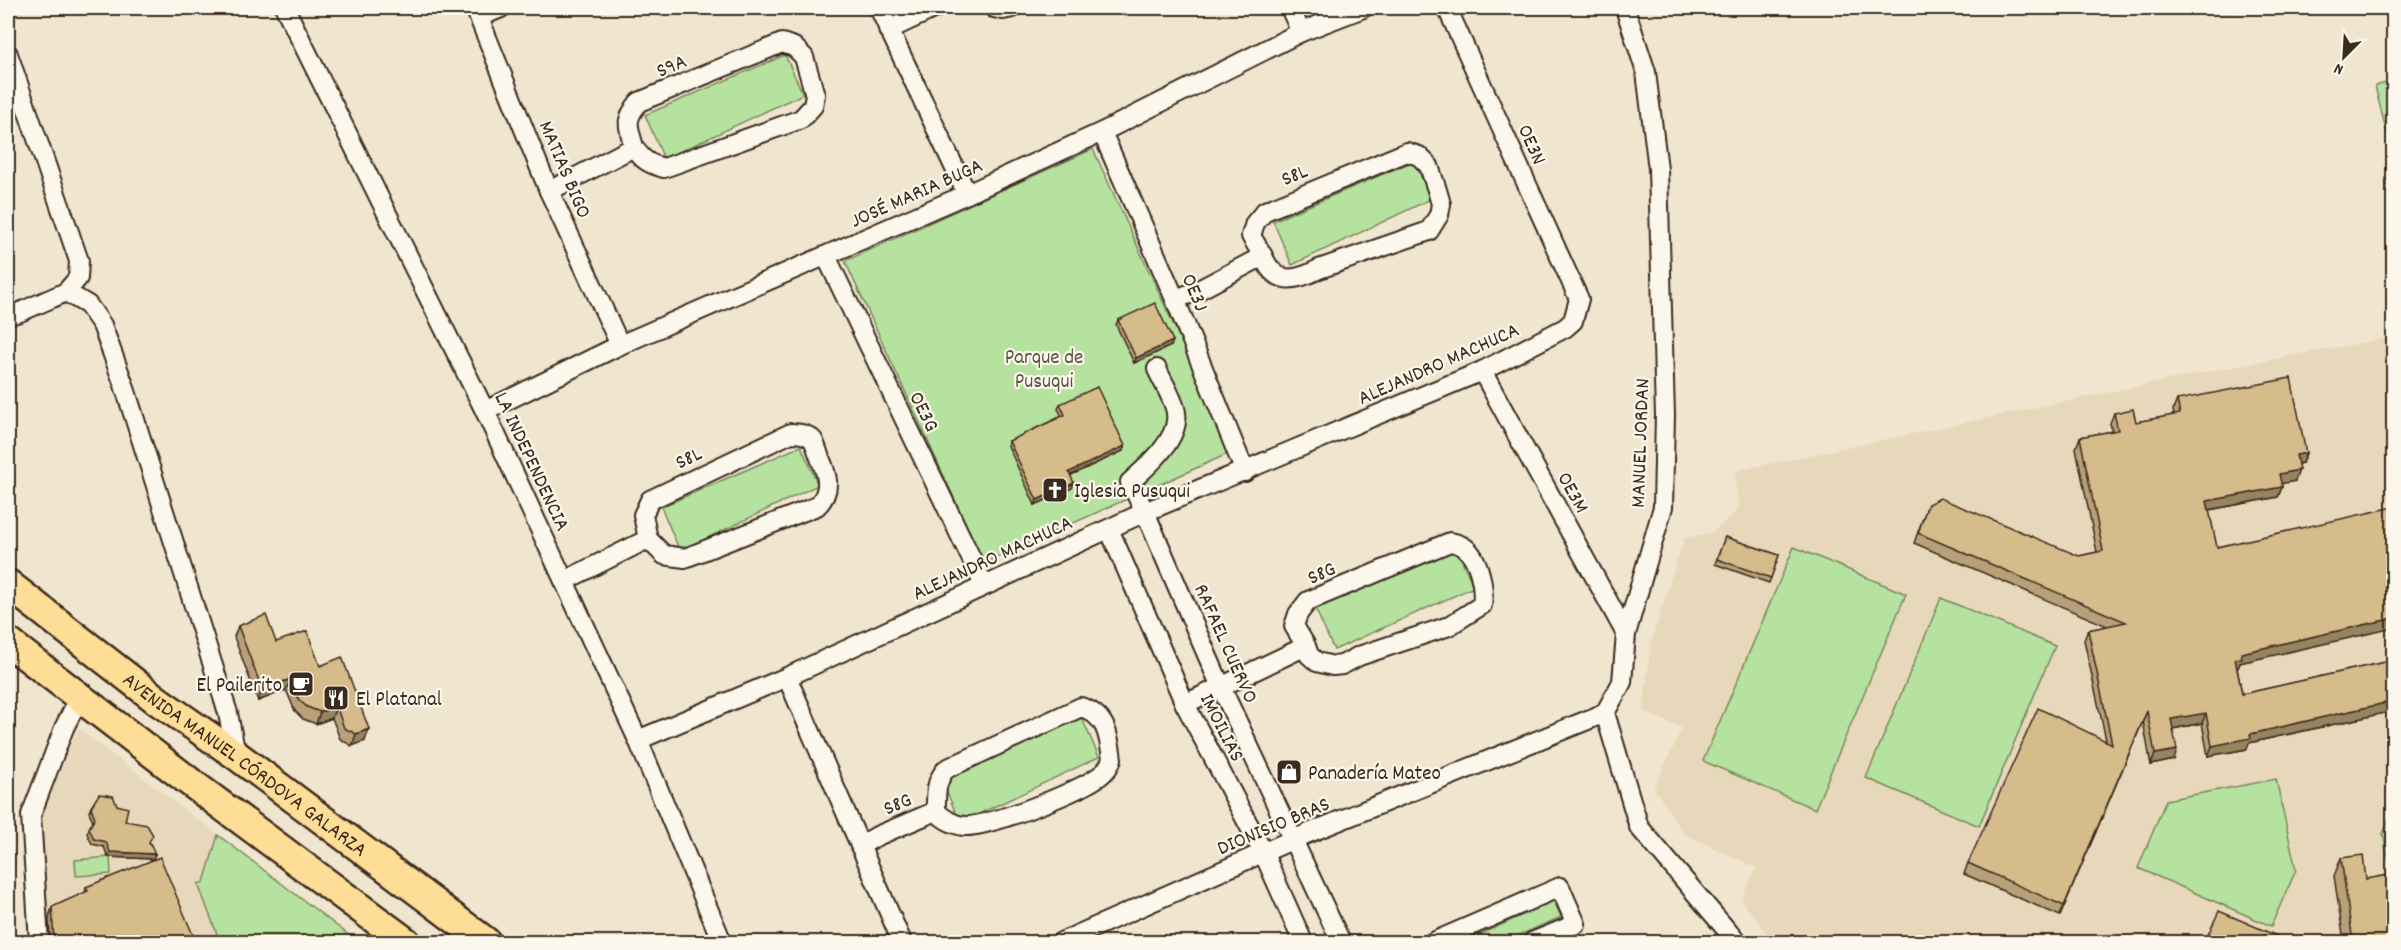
<svg xmlns="http://www.w3.org/2000/svg" width="2401" height="950" viewBox="0 0 2401 950" font-family="Dekko,sans-serif">
	<style>
		.built { fill: #e8d8bb }
		.green { fill: #b6e2a0; stroke: #78865f; stroke-width: 1.5 }
		.lines { fill: none; stroke-linecap: round; stroke-linejoin: round }
		.street-casing { stroke: #3b2a1e; stroke-width: 22 }
		.primary-casing { stroke: #3b2a1e; stroke-width: 33 }
		.street { stroke: #fbf7ec; stroke-width: 18 }
		.primary { stroke: #fedd96; stroke-width: 28 }
		.wall { fill: #b8a178; stroke: #3b2a1e; stroke-width: 1.5 }
		.shaded-wall { fill: #968361; stroke: #3b2a1e; stroke-width: 1.5 }
		.building { fill: #d6bb8b; stroke: #3b2a1e; stroke-width: 1.5 }
		.labels { text-anchor: middle; stroke-width: 4.5; stroke-linejoin: round; paint-order: stroke }
		.street-label { font-size: 21px; fill: #3b2a1e; stroke: #fbf7ec }
		.park-label { font-size: 21px; fill: #5a583e; stroke: #fbf7ec }
		.poi-label { font-size: 21px; fill: #3b2a1e; stroke: #fbf7ec; text-anchor: start }
	</style>
	<rect width="100%" height="100%" fill="#f0e5cf"/>
	<filter id="ink" filterUnits="userSpaceOnUse"><feTurbulence type="fractalNoise" baseFrequency=".0167" numOctaves="2"/><feDisplacementMap in="SourceGraphic" scale="12" xChannelSelector="R" yChannelSelector="G"/><feConvolveMatrix kernelMatrix="1 2 1 2 8 2 1 2 1" color-interpolation-filters="sRGB"/></filter>
	<g filter="url(#ink)">
		<g class="built">
			<path d="M2393,337V942H1774L1741,900L1756,868L1684,834L1654,788L1682,728L1643,712L1651,642L1684,538L1714,532L1738,509L1735,471L2220,369Z"/>
			<path d="M78,728L354,939V942H49L41,818Z"/>
		</g>
		<g class="green">
			<path d="M2214,8H2272L2229,12Z"/>
			<path d="M785,55L803,94L664,159L645,115Z"/>
			<path d="M2393,81H2394L2393,158L2375,86Z"/>
			<path d="M1093,149L1232,452L984,563L845,261Z"/>
			<path d="M1414,161L1431,199L1292,265L1273,221Z"/>
			<path d="M801,446L818,485L680,551L661,507Z"/>
			<path d="M1455,546L1474,587L1334,650L1315,608Z"/>
			<path d="M1794,547L1906,594L1815,809L1703,761Z"/>
			<path d="M1941,598L2055,646L1979,826L1866,778Z"/>
			<path d="M1082,718L1099,757L960,823L941,778Z"/>
			<path d="M2276,779L2296,870L2271,926L2138,868L2166,800Z"/>
			<path d="M2393,808V881L2383,834Z"/>
			<path d="M218,835L354,939L359,942H220L198,884L204,882Z"/>
			<path d="M110,857L111,874L76,876L75,860Z"/>
			<path d="M1554,901L1561,917L1503,942H1463Z"/>
		</g>
		<g class="lines">
			<g class="street-casing">
				<g id="street">
					<path d="M285,8L485,411L638,740L722,942"/>
					<path d="M475,8L549,191L620,345"/>
					<path d="M879,8L967,194"/>
					<path d="M994,8L1003,10L1013,8"/>
					<path d="M1290,8L1301,32"/>
					<path d="M1625,8L1646,72L1658,169L1665,415L1663,507L1626,634L1622,682L1605,713L1639,827L1737,942"/>
					<path d="M479,17L501,8"/>
					<path d="M888,30L935,8"/>
					<path d="M8,54L79,261L78,278L66,292"/>
					<path d="M1102,132L1175,299L1245,472"/>
					<path d="M549,191L634,147C628,125 624,121 639,102L782,43L794,47L804,57L811,81L815,95L813,106L801,119L664,168C649,164 642,160 634,147"/>
					<path d="M826,256L984,585"/>
					<path d="M1175,299L1195,292L1263,256L1251,236L1255,223L1265,211L1407,152L1419,156L1429,166L1437,190L1441,204L1439,215L1429,231L1319,269C1294,282 1275,285 1263,256"/>
					<path d="M8,315L20,312L66,292L88,305L102,325L124,385L228,713L236,755"/>
					<path d="M1157,369C1162,381 1175,401 1176,413C1180,439 1147,467 1130,482L1145,512L1221,687L1341,942"/>
					<path d="M1482,371L1626,634"/>
					<path d="M485,411L620,345L967,194L1102,132L1301,32L1363,8"/>
					<path d="M1109,529L1185,704L1263,852L1303,942"/>
					<path d="M564,581L648,539L643,515L650,500L791,433C799,433 808,434 813,440C816,445 818,453 820,458C828,476 832,491 817,506L685,558L664,555L648,539"/>
					<path d="M787,677L902,942"/>
					<path d="M1185,704L1306,646L1294,626L1298,614L1308,601L1450,542C1455,543 1460,544 1464,547C1479,557 1485,588 1482,605L1449,626L1359,656L1342,665L1333,666L1317,662L1309,655L1306,646"/>
					<path d="M1081,707C1106,715 1109,735 1112,759C1110,765 1107,770 1102,774C1084,790 987,828 964,826C954,825 943,819 936,811C936,795 935,782 946,769Z"/>
					<path d="M638,740L787,677L1145,512L1482,371L1565,328L1573,321L1579,299L1447,8"/>
					<path d="M860,846L877,836L936,811"/>
					<path d="M39,942L31,815L64,728L79,698"/>
					<path d="M1061,942L1294,839L1605,713"/>
					<path d="M1433,942L1560,887L1576,924L1532,942"/>
				</g>
			</g>
			<g class="primary-casing">
				<g id="primary">
					<path id="s1" d="M8,584L158,701L236,755L486,942"/>
					<path d="M8,642L190,782L406,942"/>
				</g>
			</g>
			<use href="#street" class="street"/>
			<use href="#primary" class="primary"/>
		</g>
		<g class="wall">
			<path d="M1118,320L1171,346L1134,363L1116,325Z"/>
			<path d="M2177,400L2306,453L2302,463L2298,464L2295,481L2281,483L2282,487L2278,497L2209,510L2240,663L2238,668H2237L2242,694L2394,660V711L2249,743L2247,749L2208,756L2202,723L2173,729L2174,760L2151,765L2143,721L2060,916L1964,874L1968,863L2106,740L2084,640L2088,630L2107,626L1914,543L1928,504L2079,556L2097,552L2076,448L2080,437L2112,431L2110,423L2114,413L2136,422L2174,415L2173,410Z"/>
			<path d="M1060,404L1125,446L1123,451L1071,475L1072,488L1035,505L1008,446L1009,441L1062,416L1058,409Z"/>
			<path d="M1725,537L1779,555L1769,583L1715,564Z"/>
			<path d="M238,626L276,642L320,666L365,741L352,746L340,739L332,718L316,724L303,719L295,711L286,690L258,701L234,637Z"/>
			<path d="M91,807L125,821L150,843L155,854L153,859L108,857L104,847L92,844L87,833L93,821L89,812Z"/>
			<path d="M2341,858L2366,879L2394,942H2344L2334,876Z"/>
			<path d="M86,887L196,942H50L49,917L52,907L85,893Z"/>
			<path d="M2207,937L2291,942H2205Z"/>
		</g>
		<g class="shaded-wall">
			<path d="M1173,341L1171,346L1134,363L1136,358Z"/>
			<path d="M1125,446L1123,451L1067,477L1069,472Z"/>
			<path d="M2306,453L2302,463L2292,465L2296,455Z"/>
			<path d="M2299,470L2295,481L2275,485L2279,474Z"/>
			<path d="M1074,483L1072,488L1035,505L1037,500Z"/>
			<path d="M2282,487L2278,497L2203,511L2207,501Z"/>
			<path d="M2394,618V628L2240,663L2238,668L2231,670L2235,659L2241,653Z"/>
			<path d="M291,679L286,690L258,701L262,689Z"/>
			<path d="M2394,701V711L2249,743L2247,749L2208,756L2212,746L2250,734Z"/>
			<path d="M336,706L332,718L316,724L320,712Z"/>
			<path d="M2147,711L2143,721L2060,916L2064,906Z"/>
			<path d="M2206,713L2202,723L2167,730L2171,719Z"/>
			<path d="M369,729L365,741L352,746L356,734Z"/>
			<path d="M2177,750L2174,760L2151,765L2155,754Z"/>
			<path d="M110,852L155,854L153,859L108,857Z"/>
			<path d="M2383,939L2382,942H2360Z"/>
		</g>
		<g class="building">
			<path d="M1155,303L1173,341L1136,358L1118,320Z"/>
			<path d="M2291,378L2306,453L2296,455L2299,470L2279,474L2282,487L2207,501L2217,547L2394,507V618L2241,653L2242,658L2235,659L2242,694L2394,660V701L2250,734L2251,738L2212,746L2206,713L2171,719L2177,750L2155,754L2147,711L2064,906L1968,863L2038,708L2112,744L2088,630L2126,622L1918,533L1928,504L1940,498L2079,556L2103,551L2080,437L2118,430L2114,413L2133,409L2136,422L2180,414L2177,400Z"/>
			<path d="M1097,387L1125,446L1069,472L1074,483L1037,500L1009,441L1065,415L1060,404Z"/>
			<path d="M1725,537L1779,555L1771,578L1717,559Z"/>
			<path d="M266,615L276,642L307,631L320,666L342,657L369,729L356,734L344,728L336,706L320,712L307,707L299,700L291,679L262,689L238,626Z"/>
			<path d="M99,794L113,796L117,805L128,808L125,821L147,825L153,835L149,842L155,854L110,852L106,842L94,839L89,828L95,818L91,807Z"/>
			<path d="M2363,855L2366,879L2394,874V942H2383V939L2360,942H2353L2341,858Z"/>
			<path d="M160,857L196,942H54L52,907L88,891L86,887Z"/>
			<path d="M2219,911L2291,942H2212L2213,940L2207,937Z"/>
		</g>
	</g>
	<defs>
		<g id="church-square" transform="scale(1.35)"><rect x="-9" y="-9" width="18" height="18" rx="4" fill="#3b2a1e" stroke="#fbf7ec"/><path d="M-1.2-6h2.4v3.5h3.3v2.4h-3.3V6h-2.4V-.1h-3.3v-2.4h3.3Z" fill="#fff"/></g>
		<g id="cafe-square" transform="scale(1.35)"><rect x="-9" y="-9" width="18" height="18" rx="4" fill="#3b2a1e" stroke="#fbf7ec"/><path d="M-5.5-4.5H6V0H3Q3 3.5 0 3.5H-2.5Q-5.5 3.5-5.5 0ZM3-3.2v2h1.7v-2ZM-6 4.5H4V6H-6Z" fill="#fff"/></g>
		<g id="restaurant-square" transform="scale(1.35)"><rect x="-9" y="-9" width="18" height="18" rx="4" fill="#3b2a1e" stroke="#fbf7ec"/><path d="M-5-6h1v4h1v-4h1v4h1v-4h1v5L-1.5 .5V6h-2V.5L-5-1ZM5-6V6H3V1.5H1.5Q1.5-4 5-6Z" fill="#fff"/></g>
		<g id="shop-square" transform="scale(1.35)"><rect x="-9" y="-9" width="18" height="18" rx="4" fill="#3b2a1e" stroke="#fbf7ec"/><path d="M-5-2.5h2.3a2.7 3.5 0 0 1 5.4 0H5L5.5 6h-11ZM-1.5-2.5h3a1.5 2.3 0 0 0-3 0Z" fill="#fff"/></g>
	</defs>
	<g fill-rule="evenodd">
		<use href="#church-square" x="1055" y="490"/>
		<use href="#cafe-square" x="301" y="684"/>
		<use href="#restaurant-square" x="336" y="698"/>
		<use href="#shop-square" x="1289" y="772"/>
	</g>
	<g class="labels">
		<g class="street-label">
			<text transform="translate(671 65) rotate(-23)" y="7">S9A</text>
			<text transform="translate(1533 144) rotate(66)" y="7">OE3N</text>
			<text transform="translate(566 169) rotate(67)" y="7">MATIAS BIGO</text>
			<text transform="translate(1294 174) rotate(-22)" y="7">S8L</text>
			<text transform="translate(916 192) rotate(-24)" y="7">JOSÉ MARIA BUGA</text>
			<text transform="translate(1196 292) rotate(67)" y="7">OE3J</text>
			<text transform="translate(1438 363) rotate(-24)" y="7">ALEJANDRO MACHUCA</text>
			<text transform="translate(925 411) rotate(64)" y="7">OE3G</text>
			<text transform="translate(1639 443) rotate(-88)" y="7">MANUEL JORDAN</text>
			<text transform="translate(688 457) rotate(-26)" y="7">S8L</text>
			<text transform="translate(533 461) rotate(65)" y="7">LA INDEPENDENCIA</text>
			<text transform="translate(1574 492) rotate(61)" y="7">OE3M</text>
			<text transform="translate(992 557) rotate(-25)" y="7">ALEJANDRO MACHUCA</text>
			<text transform="translate(1321 572) rotate(-24)" y="7">S8G</text>
			<text transform="translate(1227 643) rotate(66)" y="7">RAFAEL CUERVO</text>
			<text transform="translate(1223 727) rotate(63)" y="7">IMOILIAS</text>
			<text dy="7" stroke="none"><textPath href="#s1" startOffset="298">AVENIDA MANUEL CÓRDOVA GALARZA</textPath></text>
			<text transform="translate(897 803) rotate(-23)" y="7">S8G</text>
			<text transform="translate(1273 825) rotate(-23)" y="7">DIONISIO BRAS</text>
		</g>
		<g class="park-label">
			<text x="1044" y="363">Parque de<tspan x="1044" dy="24">Pusuqui</tspan></text>
		</g>
		<g class="poi-label">
			<text x="1074" y="497">Iglesia Pusuqui</text>
			<text x="282" y="691" text-anchor="end">El Pailerito</text>
			<text x="356" y="705">El Platanal</text>
			<text x="1308" y="779">Panadería Mateo</text>
		</g>
	</g>
	<rect width="2401" height="950" fill="none" stroke="#fbf7ec" stroke-width="30"/>
	<rect x="15" y="15" width="2371" height="920" fill="none" stroke="#3b2a1e" stroke-width="2" filter="url(#ink)"/>
	<g transform="translate(2344 57) rotate(204)" stroke="#fbf7ec" stroke-width="4.5" paint-order="stroke">
	<path d="M0-4.5L10 22L0 15L-10 22Z" fill="#3b2a1e"/>
	<text y="-9" font-size="16" font-weight="bold" text-anchor="middle" fill="#3b2a1e">N</text>
	</g>
</svg>
